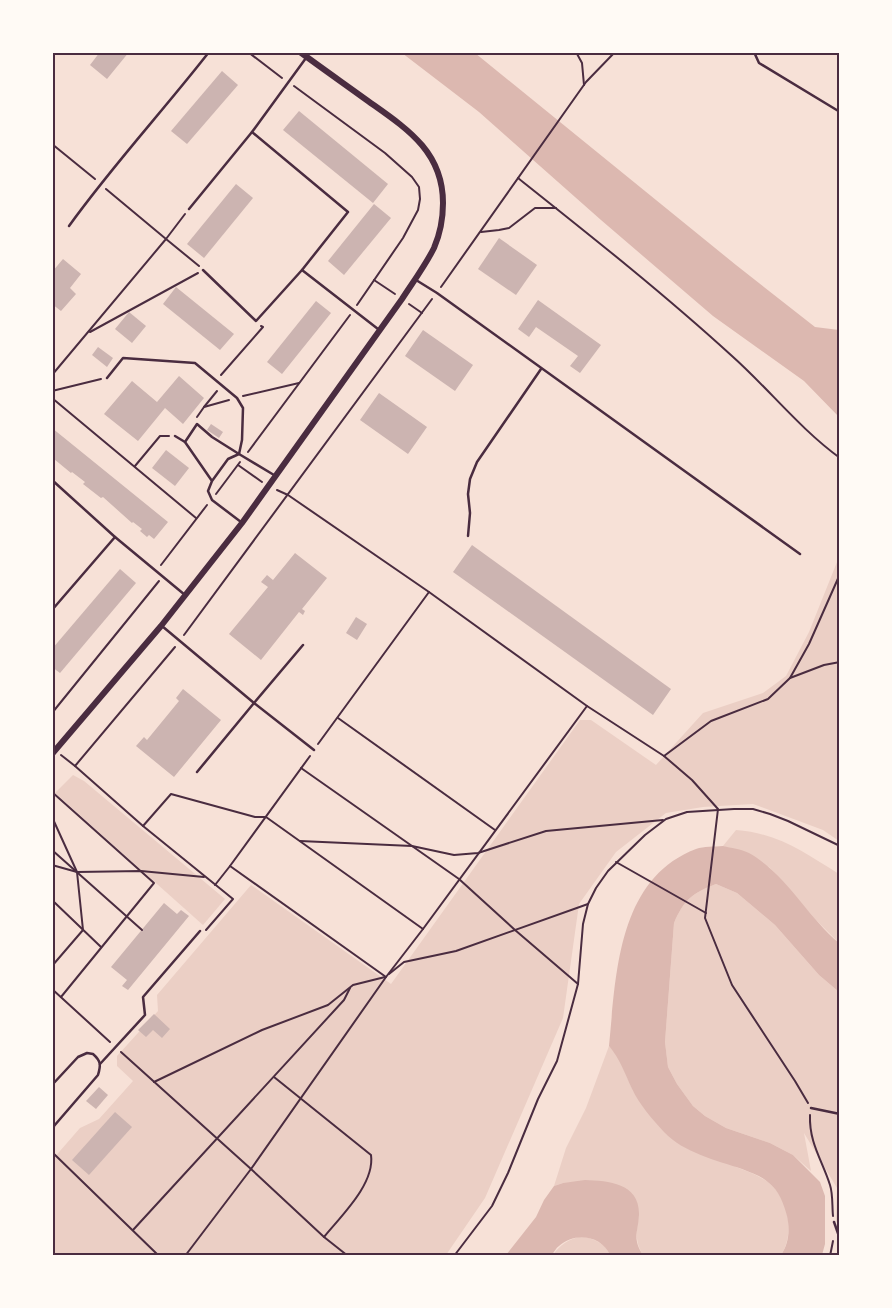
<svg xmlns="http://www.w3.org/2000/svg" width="892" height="1308" viewBox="0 0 892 1308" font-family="Montserrat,sans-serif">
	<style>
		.green { fill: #ebcfc5 }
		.water { fill: #dcb8b0 }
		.building { fill: #ccb4b1 }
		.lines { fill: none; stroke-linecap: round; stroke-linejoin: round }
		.path { stroke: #4a2c40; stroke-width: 2 }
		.service { stroke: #4a2c40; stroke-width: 2.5 }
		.tertiary { stroke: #4a2c40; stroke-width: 6 }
		.neatline { fill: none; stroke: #4a2c40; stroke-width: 2 }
	</style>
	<rect width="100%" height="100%" fill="#f7e1d7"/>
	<g class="green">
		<path d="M839,557V841L823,830L753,804L703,807L666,813L616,852L579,904L563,1018L485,1198L446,1255L53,1256V1159L80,1128L99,1119L133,1081L117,1066V1056L158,1011L157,995L251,885L391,984L580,720H591L656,765L703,713L763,693L786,676L809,632Z"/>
		<path d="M73,775L84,781L225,899L203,925L55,793Z"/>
		<path d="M736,830C778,833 805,853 839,874V943L816,920L769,867L723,846Z"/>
		<path d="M716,884L737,893L775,925L819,975L839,992V1226L836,1221L837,1188L804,1133L811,1171L793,1155L770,1143L726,1128L705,1116L693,1106L677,1084L668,1067L665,1042L674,923C684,900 692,893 716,884Z"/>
		<path d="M609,1046L618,1056L633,1091L736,1167C747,1171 758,1175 768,1182C789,1198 795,1234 781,1255H643C635,1242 636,1232 639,1216L599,1181L563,1183L554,1186L566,1148L586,1108Z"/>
		<path d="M583,1236C595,1240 605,1243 610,1255L552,1256C561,1244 568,1239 583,1236Z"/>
	</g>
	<g class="water">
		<path d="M402,53H475L736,265L815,327L839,330V417L804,381L713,316L601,220L479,112Z"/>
		<path d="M723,846C731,848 741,849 749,853C786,874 807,916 839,943V992L819,975L775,925L737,893L716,884C692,893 684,900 674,923L665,1042L668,1067L677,1084L693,1106L705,1116L726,1128L770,1143L793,1155L820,1182L825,1196V1244L822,1255H781C789,1243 790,1230 787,1216C784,1204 779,1191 769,1183C762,1176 751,1173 742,1169C716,1160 684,1153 664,1132C652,1119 640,1105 632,1089C625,1074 620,1059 609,1046C616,976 617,879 696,849C704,846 714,847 723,846Z"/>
		<path d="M585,1180C609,1181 640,1183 639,1215C638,1233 632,1238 643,1255H610C602,1236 575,1231 559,1246C556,1248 554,1252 552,1255H506L536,1217L544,1200L554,1186L563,1183Z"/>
	</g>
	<g class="building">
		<path d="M100,52H129L107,79L90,65Z"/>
		<path d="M222,71L238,85L187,144L171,131Z"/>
		<path d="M299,111L388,184L373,203L283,130Z"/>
		<path d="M236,184L253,198L204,258L187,244Z"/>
		<path d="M374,204L391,218L344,275L328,261Z"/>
		<path d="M499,238L537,265L516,295L478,269Z"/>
		<path d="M63,259L81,274L70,288L76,294L61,311L52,304V272Z"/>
		<path d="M176,287L234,334L220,350L163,304Z"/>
		<path d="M538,300L601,345L580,373L570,366L578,356L536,327L529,337L518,329Z"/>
		<path d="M316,301L331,313L282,374L267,362Z"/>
		<path d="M129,312L146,326L132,343L115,329Z"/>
		<path d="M423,330L473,365L455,391L405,356Z"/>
		<path d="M98,347L113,358L107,367L92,355Z"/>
		<path d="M179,376L204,398L183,424L165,408L138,441L104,414L132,381L157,402Z"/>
		<path d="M379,393L427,427L408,454L360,420Z"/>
		<path d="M211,424L223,432L219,438L207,430Z"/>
		<path d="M52,428L168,522L154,539L149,535L147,537L140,531L142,529L133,522L132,523L103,497L101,498L83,484L85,482L72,472L71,473L54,459L55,457L52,455Z"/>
		<path d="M166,450L189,468L175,486L152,468Z"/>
		<path d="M472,545L671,689L653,715L453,572Z"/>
		<path d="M295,553L327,578L302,609L305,611L303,615L299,612L261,660L229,634L268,587L261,582L267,575L273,580Z"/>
		<path d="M120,569L136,583L60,673L52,667V649Z"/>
		<path d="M356,617L367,624L357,640L346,633Z"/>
		<path d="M183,689L221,720L174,777L136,746L144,737L147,740L179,701L176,698Z"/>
		<path d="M164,903L177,914L181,910L189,916L128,990L122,986L127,980L111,967Z"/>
		<path d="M154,1014L170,1029L162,1038L153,1030L146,1037L138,1030Z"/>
		<path d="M99,1087L108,1095L96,1109L86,1101Z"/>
		<path d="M115,1112L132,1127L89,1175L72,1160Z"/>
	</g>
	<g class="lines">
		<g class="path">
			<path d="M248,52L282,78"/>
			<path d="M576,52L582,63L584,85"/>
			<path d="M294,86L385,153L412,177L419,187L420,199L418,210L403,238L357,305"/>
			<path d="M52,144L95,179"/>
			<path d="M518,178C591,236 663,293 732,356C769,389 800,429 840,458"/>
			<path d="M185,214L166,239L199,266"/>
			<path d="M481,232L499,230L509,228L535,208H556"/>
			<path d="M374,280L395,294"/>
			<path d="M441,287L586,82L615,52"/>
			<path d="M409,304L422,313"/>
			<path d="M90,332L198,273"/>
			<path d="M52,375L166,239L106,189"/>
			<path d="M221,375L263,327L261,326"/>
			<path d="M52,391L101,379"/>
			<path d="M243,396L299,383"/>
			<path d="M52,398L196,518"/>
			<path d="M204,407L217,391"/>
			<path d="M197,417L204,407L229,400"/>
			<path d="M248,452L350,315"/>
			<path d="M238,465L262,482"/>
			<path d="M135,466L160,436H169"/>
			<path d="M277,490L288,495L429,592L587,706L664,756L692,780L718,809L705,918L732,985L795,1081L808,1103"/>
			<path d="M216,494L240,462"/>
			<path d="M161,565L207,505"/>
			<path d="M184,635L432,299"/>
			<path d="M175,647L75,766L143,826L233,899L206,930"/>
			<path d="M790,678L824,665L840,662"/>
			<path d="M52,713L159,581"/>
			<path d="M338,718L495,830"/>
			<path d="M318,744L429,592"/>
			<path d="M61,755L75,766"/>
			<path d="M310,756L230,866L386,977L423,929L587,706"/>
			<path d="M664,756L711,721L768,699L790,678L809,644L840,574"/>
			<path d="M301,768L459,879L515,930L578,984"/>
			<path d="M52,792L154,883L61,997"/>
			<path d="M52,817L77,872L83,930L52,966"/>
			<path d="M143,826L171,794L255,817H266L423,929"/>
			<path d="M300,841L412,846L454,855L478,853L546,831L663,820"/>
			<path d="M52,850L142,930"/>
			<path d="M616,862L706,913"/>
			<path d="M52,865L77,872L141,871L204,877"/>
			<path d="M215,885L230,866"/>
			<path d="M52,900L101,947"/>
			<path d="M389,974L404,962L456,951L588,904"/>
			<path d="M52,989L110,1042"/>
			<path d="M121,1052L251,1169L324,1237L348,1256"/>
			<path d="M274,1077L371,1155C375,1184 341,1216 324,1237"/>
			<path d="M154,1082L262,1030L328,1005L353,985L385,977"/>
			<path d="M810,1115C809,1143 822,1160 830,1185C833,1194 832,1206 833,1216"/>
			<path d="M52,1152L159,1256"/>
			<path d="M52,1187L54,1189L52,1200"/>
			<path d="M133,1230L344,1000L350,988"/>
			<path d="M185,1256L251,1169L386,977"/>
			<path d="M454,1256L492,1206L508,1173L538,1099L557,1061L578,984L583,924L588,904L596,888L608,871L645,835L666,819L687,812L734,809H753L770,814L788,821L840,846"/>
			<path d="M830,1256L833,1241"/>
		</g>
		<g class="service">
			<path d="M754,52L759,63L840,112"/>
			<path d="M189,209L252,132L306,58"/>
			<path d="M69,226C112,166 163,111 209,52"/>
			<path d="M203,270L256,321L302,270L348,212L252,132"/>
			<path d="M302,270L378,329"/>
			<path d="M416,280L437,293L800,554"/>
			<path d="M107,378L123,358L195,363L237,398L243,408L242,440L239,454L274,475"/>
			<path d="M175,436L185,442"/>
			<path d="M52,480L115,537L185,595"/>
			<path d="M212,481L185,442L197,424L212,437L239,454L228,459L212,481L208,491L212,500L241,522"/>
			<path d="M468,536L470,513L468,494L470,479L477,462L541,369"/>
			<path d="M52,610L115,537"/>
			<path d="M162,626L254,703L197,772"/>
			<path d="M303,645L254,703L314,750"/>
			<path d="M100,1064L145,1015L143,997L200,931"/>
			<path d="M52,1085L78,1057L87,1053L93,1054C101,1061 101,1065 98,1075L54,1126L52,1138"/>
			<path d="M811,1108L840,1114"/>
			<path d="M834,1222L840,1239"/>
		</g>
		<path class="tertiary" d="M52,754L161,626L242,523L402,299C413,282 425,266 434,248C440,234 443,218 443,203C443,151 406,128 368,101C346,85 323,69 300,52"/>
	</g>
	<rect width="892" height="1308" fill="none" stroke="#fffaf5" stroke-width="108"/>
	<rect x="54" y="54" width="784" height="1200" class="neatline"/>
</svg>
